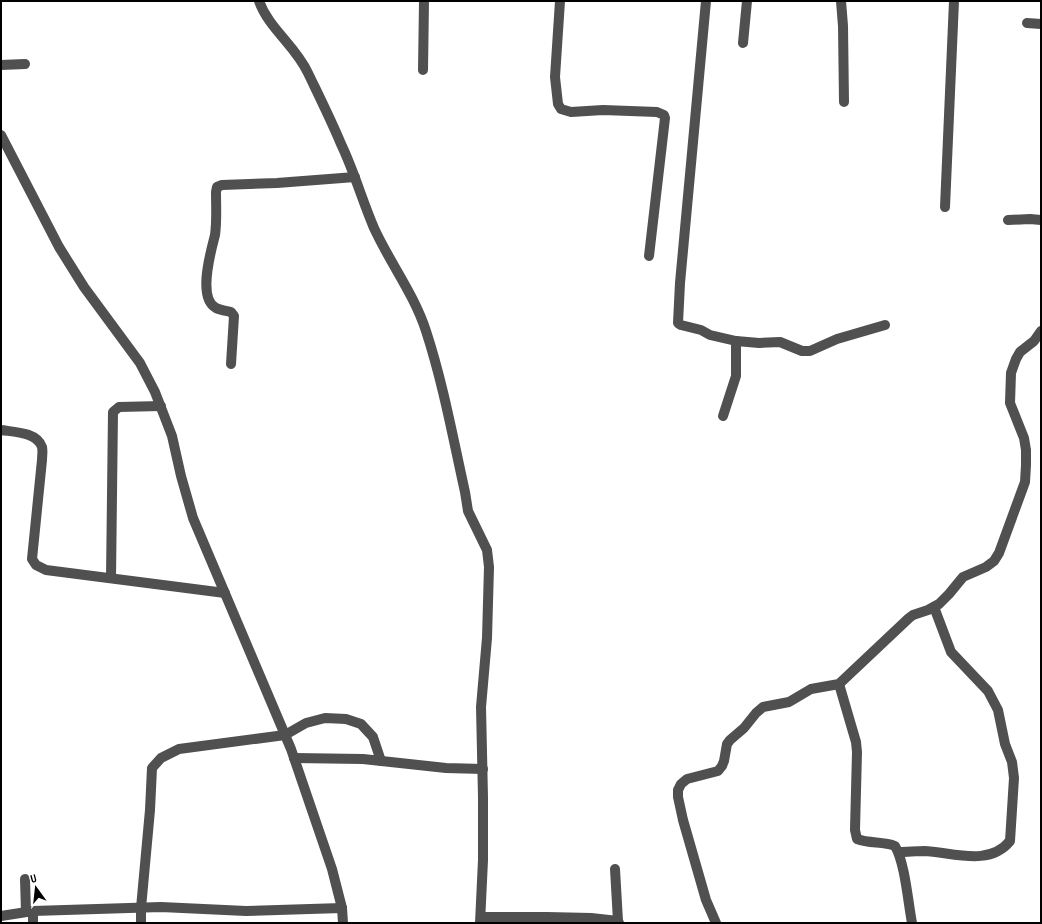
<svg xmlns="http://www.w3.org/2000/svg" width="1042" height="924" viewBox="0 0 1042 924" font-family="'PT Sans Narrow',sans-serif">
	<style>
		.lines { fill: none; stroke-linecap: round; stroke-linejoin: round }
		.minor { stroke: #505050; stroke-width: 10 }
	</style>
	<rect width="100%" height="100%" fill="#fff"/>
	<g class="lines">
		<g class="minor">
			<path d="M259,1C269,29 295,45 308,73C319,96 331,120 341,144C354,171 362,200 374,228C390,263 414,294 426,331C443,383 453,438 465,492L468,511L487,550L489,567L487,638L481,707L483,797V860L480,923"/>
			<path d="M560,1L555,77L558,104L561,109L571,112L603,110L657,112L664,115L665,118L649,256"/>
			<path d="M706,1L680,283L678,323L681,325L701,330L710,335L736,341L759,343L780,342L802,351H810L837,339L885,325"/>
			<path d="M841,1L843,26L844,102"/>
			<path d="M1027,23L1041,24"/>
			<path d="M743,43L747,1"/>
			<path d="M1,65L25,64"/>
			<path d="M423,70L424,1"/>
			<path d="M1,135L59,247L84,287L140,363L155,392L172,436L181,476L193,518L291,749L332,869L342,908L343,923"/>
			<path d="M945,207L954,1"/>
			<path d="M1008,220L1030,219L1041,220"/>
			<path d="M231,364L234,316L231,312C227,311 220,310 216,308C197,298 211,251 215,235C217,221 216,206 216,192L217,187L222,185L277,183L355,177"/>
			<path d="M723,416L736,376V341"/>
			<path d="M1,430C14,432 37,432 42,447C43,451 42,456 42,460L32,559L36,565L46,570L225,593"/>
			<path d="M111,578L113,412L119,407L161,406"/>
			<path d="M839,684L856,742L857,752L855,830L857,839C870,844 883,841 895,846C905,863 908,902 912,923"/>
			<path d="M294,758L363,759L446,768L483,769"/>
			<path d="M899,852C907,852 916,851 924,851C952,852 989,867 1010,841L1014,778L1012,762L1005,744L998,710L988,691L951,652L934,607"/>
			<path d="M615,869L618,921"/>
			<path d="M25,879L26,912"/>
			<path d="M1,916L33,911L161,907L246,911L342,908"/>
			<path d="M481,917H547L591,918L618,921L619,923"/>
			<path d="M33,923V911"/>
			<path d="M141,923V908L150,810L152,768L161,758L179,749L285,735L306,723L325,718L346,719L361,724L373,737L381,761"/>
			<path d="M716,923L706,900L683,820L678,797V790L681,784L687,779L718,771L722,766L724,761L727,744L730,740L744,728L756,713L763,707L789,702L811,689L839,684L909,618L913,615L928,610L939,604L949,594L963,577L986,567L994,561L999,553L1025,482L1026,465V450L1024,438L1010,403L1011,373L1016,359L1020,352L1034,341L1041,331"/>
		</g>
	</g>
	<rect width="1042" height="924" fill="none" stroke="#000000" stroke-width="4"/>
	<g transform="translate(36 888) rotate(345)" stroke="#ffffff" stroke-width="3" paint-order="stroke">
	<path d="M0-3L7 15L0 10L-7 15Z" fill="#000000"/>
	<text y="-6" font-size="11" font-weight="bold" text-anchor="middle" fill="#000000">U</text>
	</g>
</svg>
